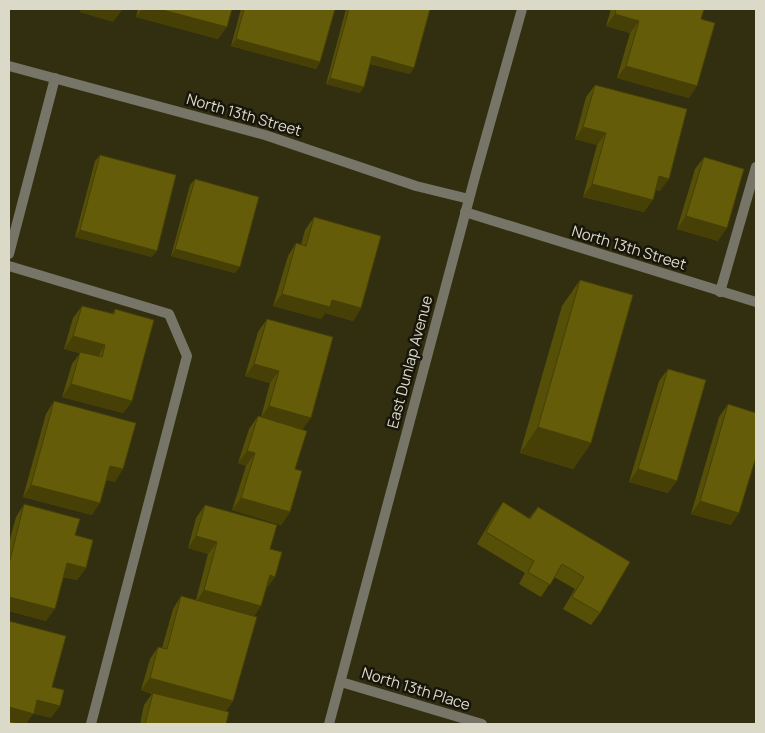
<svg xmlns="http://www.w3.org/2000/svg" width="765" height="733" viewBox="0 0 765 733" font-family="Manrope,sans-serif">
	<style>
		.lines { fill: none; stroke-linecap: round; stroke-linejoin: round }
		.lane { stroke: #777568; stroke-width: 10 }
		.street { stroke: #777568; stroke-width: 10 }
		.wall { fill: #564f07 }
		.shaded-wall { fill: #464006 }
		.building { fill: #645c08; stroke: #464006 }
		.labels { text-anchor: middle; stroke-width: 5; stroke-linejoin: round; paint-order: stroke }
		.street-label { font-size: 15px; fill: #dbdac9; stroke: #18160a }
	</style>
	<rect width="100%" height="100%" fill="#322f11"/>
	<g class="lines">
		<g class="lane">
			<path d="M9,266L169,314L187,356L91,724"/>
			<path d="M720,292L756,167"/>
		</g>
		<g class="street">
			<path d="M9,66L265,135L416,186L469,199"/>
			<path d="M465,212L756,302"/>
			<path d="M9,254L55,78"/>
			<path d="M341,682L482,724"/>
			<path d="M329,724L476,173L522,9"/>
		</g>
	</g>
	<g class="wall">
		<path d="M138,9H232L218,39L136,17Z"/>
		<path d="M241,9H335L320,62L316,69L231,46Z"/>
		<path d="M346,9H430L410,74L370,64L360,93L326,84Z"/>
		<path d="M611,9H704L701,19L689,98L617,78L630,33L606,26Z"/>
		<path d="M595,85L660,191L656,190L644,212L583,197L597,145L575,139L586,97Z"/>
		<path d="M100,155L152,257L75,237L95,161Z"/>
		<path d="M704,157L718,241L677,229L695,169Z"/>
		<path d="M195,179L235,273L171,256L190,185Z"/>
		<path d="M314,217L361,308L353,321L325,313L321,319L273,306L288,256L296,243L301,245L305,230Z"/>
		<path d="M580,280L591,443L573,469L520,453L562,306Z"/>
		<path d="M82,306L112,314L115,309L132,401L123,413L62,397L72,364L80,353L64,349L73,318Z"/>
		<path d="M267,319L302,429L295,469L290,512L281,525L232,510L246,466L238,463L249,429L258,416L261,417L270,383L245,376L258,332Z"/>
		<path d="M668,369V493L629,482L659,381Z"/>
		<path d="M54,401L115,482L107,480L92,515L23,497L46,414Z"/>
		<path d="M728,404L731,525L691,514L719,417Z"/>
		<path d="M503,502L529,518L538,507L630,562L600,613L591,625L563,609L575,589L554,577L541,597L519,584L525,573L477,544L494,515Z"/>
		<path d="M24,504L75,535L86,568L77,580L63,577L46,621L9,611V543L16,517Z"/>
		<path d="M205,505L270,549L275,577L266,589L254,616L233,701L226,711V724H140L144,705L152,694L141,690L150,659L158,647L162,648L173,609L181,596L196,600L208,554L188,548L196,518Z"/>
	</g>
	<g class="shaded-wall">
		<path d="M82,9H119L122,10L113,22L79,12Z"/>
		<path d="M142,9H159L227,27L218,39L136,17Z"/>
		<path d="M615,14L639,21L630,33L606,26Z"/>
		<path d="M236,39L320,62L316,69L231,46Z"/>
		<path d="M372,56L414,68L410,74L368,63Z"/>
		<path d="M626,66L697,86L689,98L617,78Z"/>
		<path d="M330,78L364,87L360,93L326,84Z"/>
		<path d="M583,127L606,133L597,145L575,139Z"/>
		<path d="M659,176L669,179L660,191L651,188Z"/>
		<path d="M592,184L653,200L644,212L583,197Z"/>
		<path d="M686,216L727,228L718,241L677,229Z"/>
		<path d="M80,230L157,251L152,257L75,237Z"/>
		<path d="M175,249L240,267L235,273L171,256Z"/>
		<path d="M282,294L332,300L361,308L353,321L325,313L321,319L273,306Z"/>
		<path d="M73,336L105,345L97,358L64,349Z"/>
		<path d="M254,364L279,371L270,383L245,376Z"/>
		<path d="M71,384L132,401L123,413L62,397Z"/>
		<path d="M269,406L311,418L302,430L260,419Z"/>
		<path d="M538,427L591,443L573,469L520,453Z"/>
		<path d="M247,451L255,453L246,466L238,463Z"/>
		<path d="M110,466L123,469L115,482L102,478Z"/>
		<path d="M638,469L677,481L668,493L629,482Z"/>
		<path d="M31,485L100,503L92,515L23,497Z"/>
		<path d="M241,498L290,512L281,525L232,510Z"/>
		<path d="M700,501L739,513L731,525L691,514Z"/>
		<path d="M196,536L217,542L208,554L188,548Z"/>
		<path d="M67,563L86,568L77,580L58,575Z"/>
		<path d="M270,575L275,577L266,589L261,588Z"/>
		<path d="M204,590L261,606L253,618L195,603Z"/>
		<path d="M9,597L55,609L46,621L9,611Z"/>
		<path d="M150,678L233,701L224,713L141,690Z"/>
		<path d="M37,700L60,706L51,718L33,714L26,724H18L9,722V707Z"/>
	</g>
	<g class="building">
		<path d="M159,9H232L227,27Z"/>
		<path d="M244,9H335L320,62L236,39Z"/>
		<path d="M349,9H430L414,68L372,56L364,87L330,78Z"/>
		<path d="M616,9H704L701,19L715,23L697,86L626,66L639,21L615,14Z"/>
		<path d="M595,85L687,109L669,179L659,176L653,200L592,184L606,133L583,127Z"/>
		<path d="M100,155L176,175L157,251L80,230Z"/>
		<path d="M704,157L744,169L727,228L686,216Z"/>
		<path d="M195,179L259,197L240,267L175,249Z"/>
		<path d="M314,217L381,236L361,308L332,300L330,307L282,294L296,243L306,246Z"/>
		<path d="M580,280L633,295L591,443L538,427Z"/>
		<path d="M82,306L114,314L115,309L154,320L132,401L71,384L80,352L102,357L105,345L73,336Z"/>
		<path d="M267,319L333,337L311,418L269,406L279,371L254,364Z"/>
		<path d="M668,369L706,380L677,481L638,469Z"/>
		<path d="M54,401L136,423L123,469L110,466L100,503L31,485Z"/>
		<path d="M728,404L756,413V457L739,513L700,501Z"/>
		<path d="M258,416L307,431L295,469L302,471L290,512L241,498L255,453L247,451Z"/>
		<path d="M503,502L530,519L538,507L630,562L600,613L572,597L584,577L562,564L550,585L528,572L534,561L486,532Z"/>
		<path d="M24,504L80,519L75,535L93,540L86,568L67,563L55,609L9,597V564Z"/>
		<path d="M205,505L277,525L270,549L282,552L275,577L270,575L261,606L204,590L217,542L196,536Z"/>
		<path d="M181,596L257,617L233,701L150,678L158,647L167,649Z"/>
		<path d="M9,621L66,636L52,687L64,690L60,706L37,700L34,714L9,707Z"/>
		<path d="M153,693L229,712L226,724H145Z"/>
		<path d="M9,721L21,724H9Z"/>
	</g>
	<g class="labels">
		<g class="street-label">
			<text transform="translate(244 115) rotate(16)" y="5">North 13th Street</text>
			<text transform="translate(629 248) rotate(17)" y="5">North 13th Street</text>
			<text transform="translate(410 362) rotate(-75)" y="5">East Dunlap Avenue</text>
			<text transform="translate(416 689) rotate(17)" y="5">North 13th Place</text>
		</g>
	</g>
	<rect width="765" height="733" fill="none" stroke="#dbdac9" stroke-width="20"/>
</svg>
